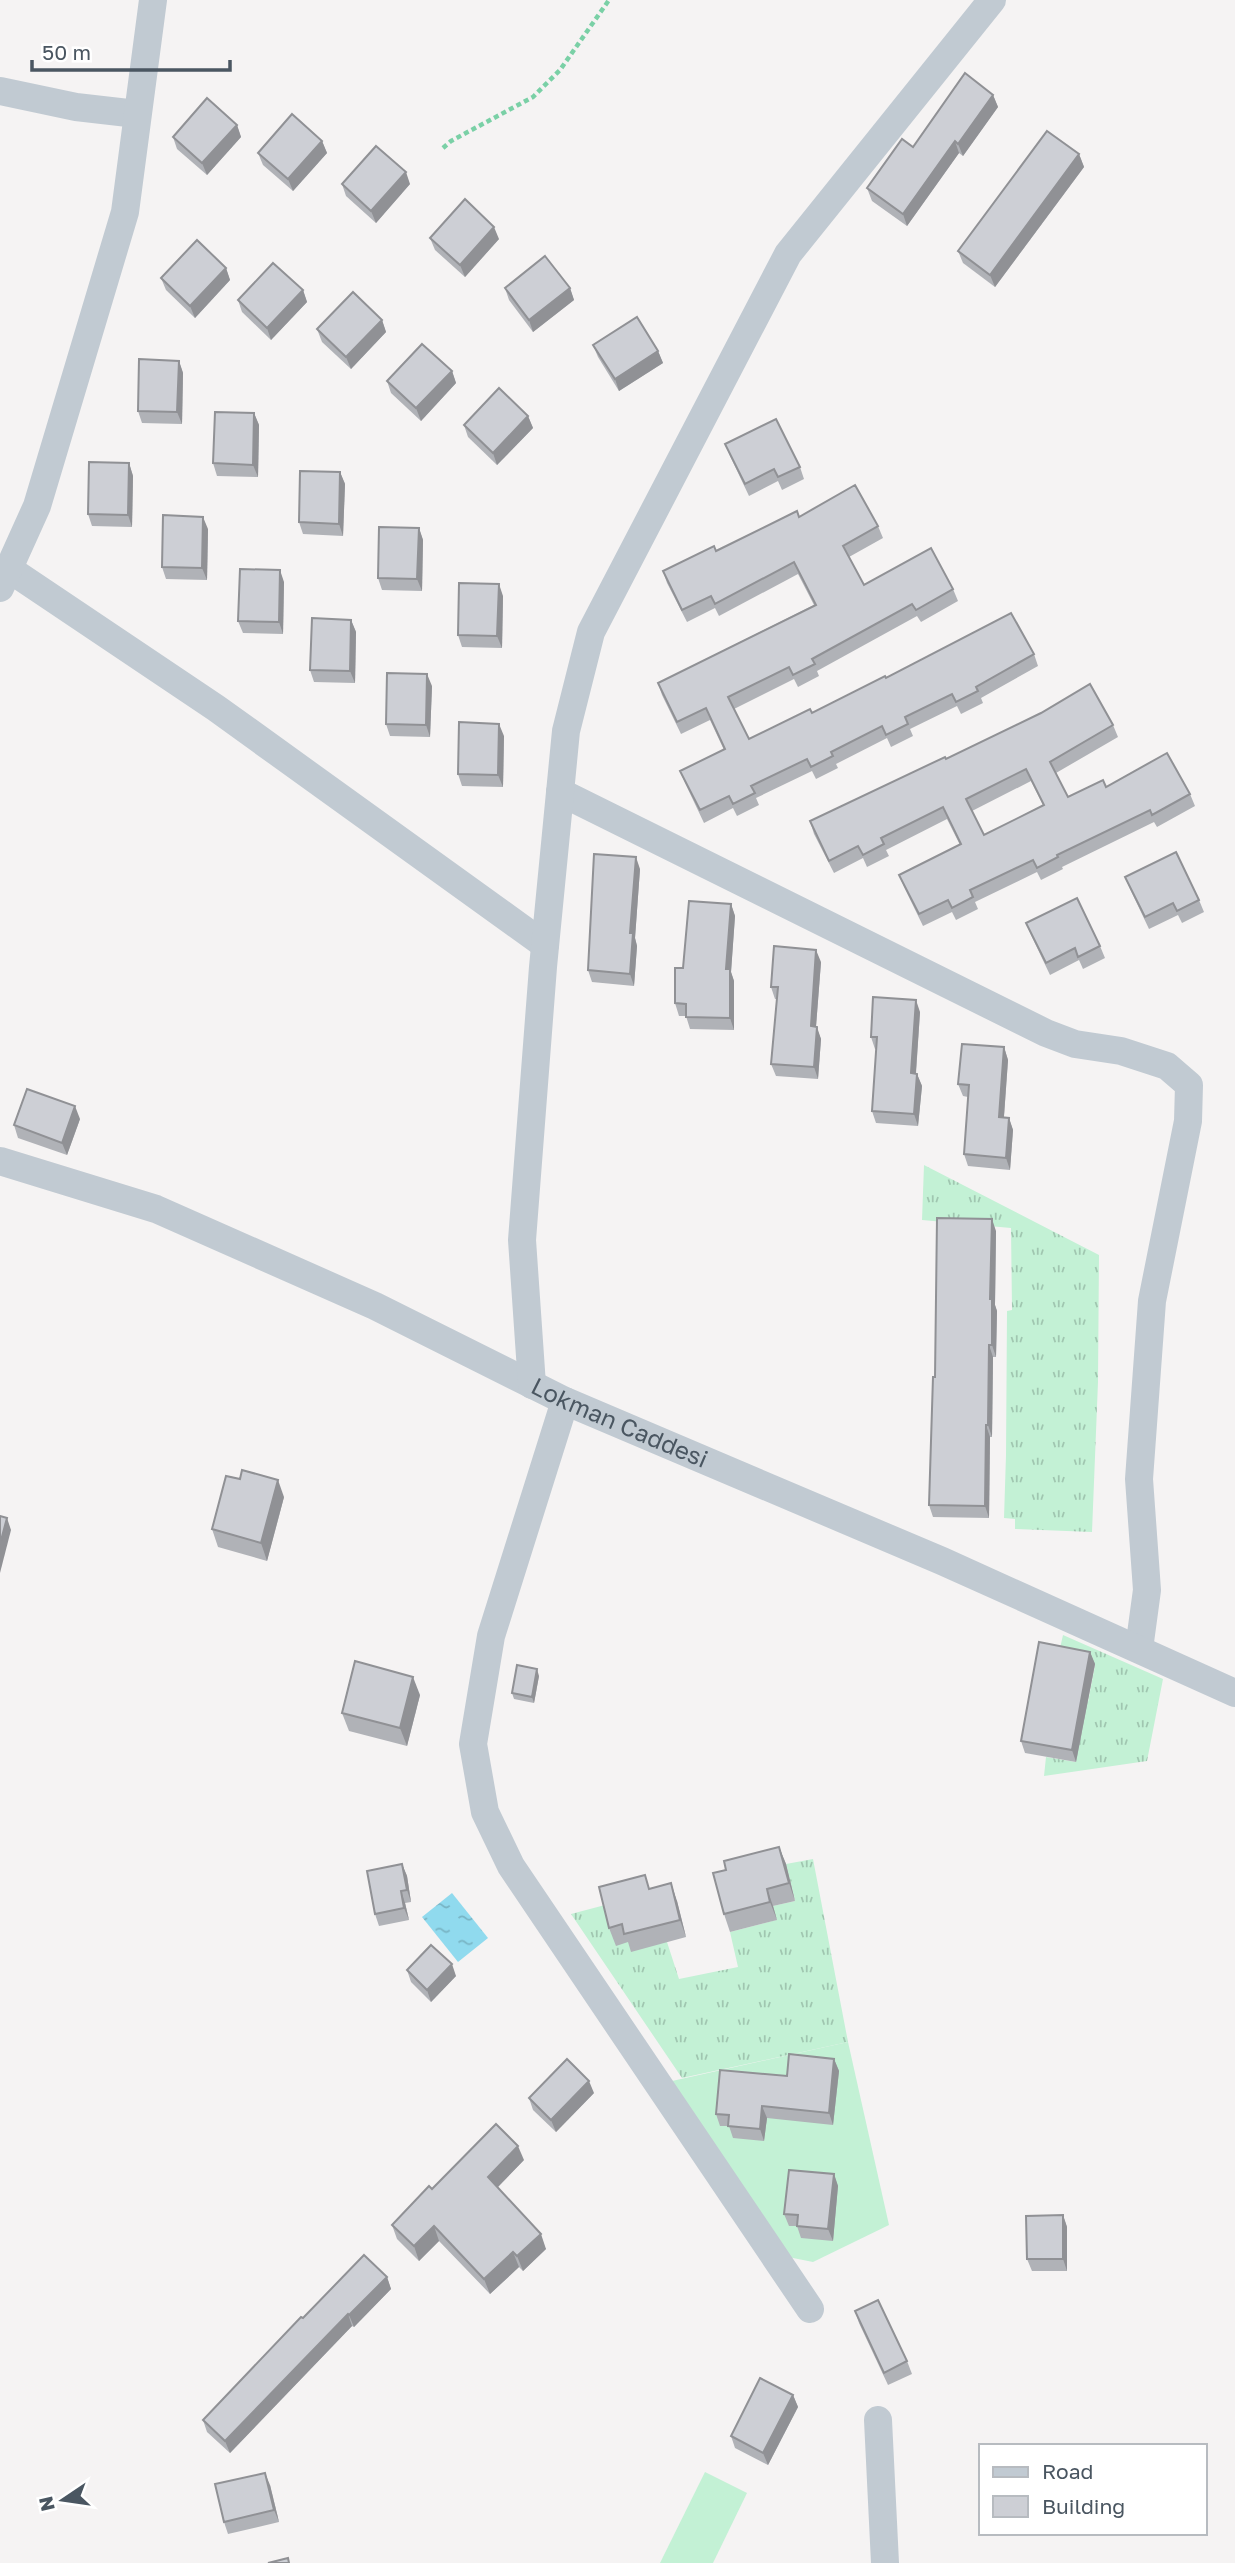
<svg xmlns="http://www.w3.org/2000/svg" width="1235" height="2563" viewBox="0 0 1235 2563" font-family="'Golos Text',sans-serif">
	<style>
		.grass { fill: url(#grass-tufts) }
		.garden { fill: #c3f1d5 }
		.water { fill: url(#water-ripples) }
		.lines { fill: none; stroke-linecap: round; stroke-linejoin: round }
		.path { stroke: #7ad0a6; stroke-width: 4.5; stroke-dasharray: 5 3.5; stroke-linecap: butt }
		.minor { stroke: #c1cad2; stroke-width: 28 }
		.wall { fill: #b0b2b7; fill-rule: evenodd }
		.shaded-wall { fill: #909195 }
		.building { fill: #cdcfd5; stroke: #909195; stroke-width: 2; fill-rule: evenodd }
		.labels { text-anchor: middle; stroke-width: 7; stroke-linejoin: round; paint-order: stroke }
		.street-label { font-size: 24px; fill: #4a5661; stroke: #fff }
	</style>
	<defs>
		<pattern id="grass-tufts" width="24" height="20" patternUnits="userSpaceOnUse" patternTransform="scale(1.75)"><rect width="24" height="20" fill="#c3f1d5"/><path d="M3 7l-1-3M5 7V3M7 7l1-3M15 17l-1-3M17 17v-4M19 17l1-3" fill="none" stroke="#a0c6b0"/></pattern>
		<pattern id="water-ripples" width="26" height="14" patternUnits="userSpaceOnUse" patternTransform="scale(1.75)"><rect width="26" height="14" fill="#90daee"/><path d="M2 4q2-2 4 0t4 0M15 11q2-2 4 0t4 0" fill="none" stroke="#78b4c4"/></pattern>
	</defs>
	<rect width="100%" height="100%" fill="#f5f3f3"/>
	<g class="grass">
		<path d="M924,1165L1099,1255L1098,1382L1092,1532L1015,1529V1519L1004,1518L1006,1455L1007,1311L1012,1310L1011,1228L922,1220Z"/>
		<path d="M1063,1635L1163,1679L1147,1761L1044,1776L1046,1757L1076,1762L1056,1696L1088,1702L1095,1665L1058,1657Z"/>
		<path d="M813,1859L848,2042L682,2078L571,1914L605,1905L629,1942H667L679,1979L738,1967L730,1932L776,1920L773,1906L795,1901L786,1864Z"/>
	</g>
	<g class="garden">
		<path d="M848,2042L889,2225L813,2262L788,2257L672,2081Z"/>
		<path d="M705,2472L747,2493L713,2563H660Z"/>
	</g>
	<path class="water" d="M452,1893L488,1938L458,1962L422,1917Z"/>
	<g class="lines">
		<path class="path" d="M443,148L451,141L533,97L560,70L609,0"/>
		<g class="minor">
			<path d="M0,91L76,107L137,114"/>
			<path d="M9,569L216,708L545,945"/>
			<path d="M0,588L37,506L125,212L153,0"/>
			<path d="M560,792L1046,1033L1075,1044L1121,1051L1167,1066L1189,1085L1188,1121L1152,1301L1139,1479L1147,1590L1139,1649"/>
			<path id="s1" d="M0,1161L156,1209L375,1306L565,1401L942,1561L1235,1693"/>
			<path d="M532,1385L522,1240L543,967L566,731L591,632L788,254L992,0"/>
			<path d="M565,1401L491,1636L473,1744L485,1812L511,1866L810,2309"/>
			<path d="M878,2420L885,2563"/>
		</g>
	</g>
	<g class="wall">
		<path d="M993,95L998,107L963,156L959,153L907,226L872,201L867,188L913,147Z"/>
		<path d="M237,125L241,137L207,175L177,149L173,137Z"/>
		<path d="M322,141L327,153L293,191L263,165L258,153Z"/>
		<path d="M1079,154L1084,167L995,287L963,263L958,251Z"/>
		<path d="M342,184H410L376,223L346,196Z"/>
		<path d="M430,238L499,239L465,277L435,250Z"/>
		<path d="M226,268L230,280L195,318L166,290L161,278Z"/>
		<path d="M505,288H570L574,300L533,332L509,300Z"/>
		<path d="M303,290L307,302L271,340L242,312L238,300Z"/>
		<path d="M382,320L386,332L351,369L322,342L317,329Z"/>
		<path d="M593,345L658,351L663,363L619,391L598,357Z"/>
		<path d="M179,361L183,373L182,424L142,423L138,411Z"/>
		<path d="M452,371L456,383L421,421L391,393L387,381Z"/>
		<path d="M254,413L259,425L258,477L217,476L213,463Z"/>
		<path d="M528,416L533,428L497,465L468,437L464,425Z"/>
		<path d="M725,444L800,467L804,479L782,490L778,481L749,496L730,456Z"/>
		<path d="M129,463L133,476L132,527L92,526L88,514Z"/>
		<path d="M340,472L345,484L343,536L303,534L299,522Z"/>
		<path d="M799,517L878,526L883,538L849,557L864,585L953,589L958,601L921,622L917,616L817,671L819,676L798,687L794,679L734,709L749,739L812,713L886,678L1034,654L1038,666L981,698L983,703L961,714L957,706L910,729L913,736L891,747L887,738L836,764L838,768L816,779L812,771L756,798L759,805L737,816L733,808L704,823L685,783L680,771L724,750L710,720L681,734L662,695L658,683L814,605L798,574L719,616L715,608L687,622L667,583L663,571L716,551Z"/>
		<path d="M419,528L423,540L422,591L382,590L378,578Z"/>
		<path d="M208,529L207,580L166,579L162,567Z"/>
		<path d="M284,582L283,634L243,633L238,621Z"/>
		<path d="M503,596L502,648L462,647L458,635Z"/>
		<path d="M351,620L356,632L355,683L314,682L310,670Z"/>
		<path d="M432,686L430,737L390,736L386,724Z"/>
		<path d="M1113,725L1118,737L1056,773L1068,797L1106,787L1190,794L1195,806L1157,827L1154,822L1062,867L1063,869L1041,880L1037,872L975,902L978,909L956,920L952,912L923,926L904,887L899,875L960,845L947,819L886,850L889,856L867,867L863,858L834,873L814,834L810,821L946,759ZM1031,781L1043,805L984,835L972,811Z"/>
		<path d="M504,736L503,787L462,786L458,774Z"/>
		<path d="M640,869L635,938L637,946L634,986L592,982L588,970Z"/>
		<path d="M1125,877L1199,900L1204,912L1182,923L1178,915L1149,929L1130,889Z"/>
		<path d="M731,904L735,916L731,972L734,981V1030L690,1029L686,1016H679L675,1003L683,968Z"/>
		<path d="M1026,923L1100,946L1105,958L1083,969L1079,960L1050,975L1031,935Z"/>
		<path d="M821,962L816,1027L821,1039L818,1079L776,1076L771,1064L777,999H775L771,987Z"/>
		<path d="M920,1012L916,1074H917L922,1086L918,1126L876,1123L872,1111L876,1049H875L871,1037Z"/>
		<path d="M1004,1047L1008,1060L1004,1117L1009,1118L1013,1130L1010,1170L968,1166L964,1154L968,1097L963,1096L958,1084Z"/>
		<path d="M80,1119L67,1155L18,1138L14,1125Z"/>
		<path d="M996,1231L995,1305L997,1311L996,1357H993L992,1437H990L989,1518L933,1517L929,1505L935,1377Z"/>
		<path d="M284,1497L267,1561L218,1547L212,1529Z"/>
		<path d="M1090,1652L1095,1664L1076,1762L1025,1753L1021,1741Z"/>
		<path d="M539,1676L534,1703L514,1699L512,1693Z"/>
		<path d="M420,1695L407,1746L349,1731L342,1713Z"/>
		<path d="M779,1847L786,1864L795,1901L773,1906L777,1920L730,1932L724,1914L726,1870Z"/>
		<path d="M402,1864L407,1876L411,1902L405,1903L409,1920L379,1926L375,1914Z"/>
		<path d="M650,1888L677,1901L686,1937L631,1952L628,1942L616,1946L609,1928Z"/>
		<path d="M407,1970L456,1976L431,2002L411,1982Z"/>
		<path d="M834,2059L839,2071L833,2125L767,2118L764,2141L733,2138L729,2126H720L716,2114L787,2076Z"/>
		<path d="M594,2093L556,2132L533,2110L529,2098Z"/>
		<path d="M524,2160L497,2188L546,2249L523,2271L519,2267L490,2294L439,2241L419,2261L397,2239L392,2225L432,2189Z"/>
		<path d="M834,2174L838,2186L833,2241L801,2238L797,2226H789L784,2214Z"/>
		<path d="M1063,2215L1067,2227V2271H1032L1027,2259Z"/>
		<path d="M387,2277L391,2289L354,2327L352,2326L230,2453L207,2432L203,2420L303,2318Z"/>
		<path d="M855,2311L907,2361L912,2374L888,2385L859,2323Z"/>
		<path d="M793,2395L798,2407L768,2465L735,2448L731,2436Z"/>
		<path d="M270,2485L279,2522L228,2534L224,2522Z"/>
	</g>
	<g class="shaded-wall">
		<path d="M993,95L998,107L963,156L958,144Z"/>
		<path d="M237,125L241,137L207,175L202,163Z"/>
		<path d="M322,141L327,153L293,191L288,179Z"/>
		<path d="M955,141L959,153L907,226L903,214Z"/>
		<path d="M1079,154L1084,167L995,287L990,275Z"/>
		<path d="M406,172L410,184L376,223L371,211Z"/>
		<path d="M494,227L499,239L465,277L460,265Z"/>
		<path d="M226,268L230,280L195,318L190,306Z"/>
		<path d="M570,288L574,300L533,332L529,320Z"/>
		<path d="M303,290L307,302L271,340L267,328Z"/>
		<path d="M382,320L386,332L351,369L346,357Z"/>
		<path d="M658,351L663,363L619,391L615,379Z"/>
		<path d="M179,361L183,373L182,424L177,412Z"/>
		<path d="M452,371L456,383L421,421L416,408Z"/>
		<path d="M254,413L259,425L258,477L253,465Z"/>
		<path d="M528,416L533,428L497,465L493,453Z"/>
		<path d="M129,463L133,476L132,527L128,515Z"/>
		<path d="M340,472L345,484L343,536L339,524Z"/>
		<path d="M203,517L208,529L207,580L202,568Z"/>
		<path d="M419,528L423,540L422,591L417,579Z"/>
		<path d="M280,570L284,582L283,634L279,622Z"/>
		<path d="M499,584L503,596L502,648L497,636Z"/>
		<path d="M351,620L356,632L355,683L350,671Z"/>
		<path d="M427,674L432,686L430,737L426,725Z"/>
		<path d="M499,724L504,736L503,787L498,775Z"/>
		<path d="M636,857L640,869L635,938L637,946L634,986L630,974V933Z"/>
		<path d="M731,904L735,916L731,972L734,981V1030L730,1018L726,969Z"/>
		<path d="M816,950L821,962L815,1039L811,1026Z"/>
		<path d="M916,1000L920,1012L915,1085L911,1073Z"/>
		<path d="M817,1027L821,1039L818,1079L814,1067Z"/>
		<path d="M1004,1047L1008,1060L1003,1129L999,1117Z"/>
		<path d="M917,1074L922,1086L918,1126L914,1114Z"/>
		<path d="M75,1106L80,1119L67,1155L62,1143Z"/>
		<path d="M1009,1118L1013,1130L1010,1170L1006,1158Z"/>
		<path d="M992,1219L996,1231L995,1305L997,1311L996,1357L992,1345L990,1299Z"/>
		<path d="M989,1345L993,1357L992,1437L988,1425Z"/>
		<path d="M986,1425L990,1437L989,1518L985,1506Z"/>
		<path d="M278,1480L284,1497L267,1561L261,1543Z"/>
		<path d="M7,1518L11,1530L0,1573V1544Z"/>
		<path d="M1090,1652L1095,1664L1076,1762L1072,1750Z"/>
		<path d="M537,1669L539,1676L534,1703L532,1697Z"/>
		<path d="M413,1677L420,1695L407,1746L400,1728Z"/>
		<path d="M779,1847L786,1864L795,1901L789,1883Z"/>
		<path d="M402,1864L407,1876L411,1902L407,1890Z"/>
		<path d="M671,1883L677,1901L686,1937L680,1920Z"/>
		<path d="M767,1889L773,1906L777,1920L770,1902Z"/>
		<path d="M401,1891L405,1903L409,1920L404,1908Z"/>
		<path d="M452,1964L456,1976L431,2002L427,1990Z"/>
		<path d="M834,2059L839,2071L833,2125L829,2113Z"/>
		<path d="M589,2081L594,2093L556,2132L551,2120Z"/>
		<path d="M762,2106L767,2118L764,2141L760,2129Z"/>
		<path d="M518,2146L524,2160L493,2192L488,2177Z"/>
		<path d="M834,2174L838,2186L833,2241L828,2229Z"/>
		<path d="M1063,2215L1067,2227V2271L1063,2259Z"/>
		<path d="M434,2226L439,2241L419,2261L414,2246Z"/>
		<path d="M541,2234L546,2249L523,2271L517,2256Z"/>
		<path d="M513,2252L519,2267L490,2294L484,2279Z"/>
		<path d="M387,2277L391,2289L354,2327L349,2315Z"/>
		<path d="M348,2314L352,2326L230,2453L225,2441Z"/>
		<path d="M793,2395L798,2407L768,2465L763,2453Z"/>
		<path d="M265,2473L270,2485L279,2522L274,2510Z"/>
	</g>
	<g class="building">
		<path d="M965,73L993,95L958,144L955,141L903,214L867,188L902,139L913,147Z"/>
		<path d="M207,98L237,125L202,163L173,137Z"/>
		<path d="M292,114L322,141L288,179L258,153Z"/>
		<path d="M1047,131L1079,154L990,275L958,251Z"/>
		<path d="M376,146L406,172L371,211L342,184Z"/>
		<path d="M465,199L494,227L460,265L430,238Z"/>
		<path d="M197,240L226,268L190,306L161,278Z"/>
		<path d="M545,256L570,288L529,320L505,288Z"/>
		<path d="M273,263L303,290L267,328L238,300Z"/>
		<path d="M353,292L382,320L346,357L317,329Z"/>
		<path d="M637,317L658,351L615,379L593,345Z"/>
		<path d="M422,344L452,371L416,408L387,381Z"/>
		<path d="M139,359L179,361L177,412L138,411Z"/>
		<path d="M499,388L528,416L493,453L464,425Z"/>
		<path d="M215,412L254,413L253,465L213,463Z"/>
		<path d="M776,419L800,467L778,477L774,469L745,484L725,444Z"/>
		<path d="M89,462L129,463L128,515L88,514Z"/>
		<path d="M300,471L340,472L339,524L299,522Z"/>
		<path d="M855,485L878,526L843,546L864,585L931,548L953,589L916,610L912,604L812,659L815,664L793,675L789,667L728,697L749,739L810,709L812,713L885,676L886,678L1011,613L1034,654L976,687L978,691L956,702L952,694L905,717L908,724L886,735L882,726L831,752L833,756L811,767L807,759L751,786L755,793L733,804L729,796L700,810L680,771L725,749L706,708L677,722L658,683L816,605L794,562L715,604L711,596L682,610L663,571L714,546L716,551L797,511L799,517Z"/>
		<path d="M163,515L203,517L202,568L162,567Z"/>
		<path d="M379,527L419,528L417,579L378,578Z"/>
		<path d="M240,569L280,570L279,622L238,621Z"/>
		<path d="M459,583L499,584L497,636L458,635Z"/>
		<path d="M312,618L351,620L350,671L310,670Z"/>
		<path d="M387,673L427,674L426,725L386,724Z"/>
		<path d="M1090,684L1113,725L1050,762L1068,797L1103,780L1106,787L1167,753L1190,794L1152,815L1150,810L1057,855L1058,857L1037,868L1033,860L970,890L973,897L952,908L948,900L919,914L899,875L961,844L943,807L881,838L884,844L863,855L858,846L829,861L810,821L945,757L946,759L1041,713ZM1026,769L1044,805L984,835L966,799Z"/>
		<path d="M459,722L499,724L498,775L458,774Z"/>
		<path d="M1176,852L1199,900L1177,911L1173,903L1145,917L1125,877Z"/>
		<path d="M594,854L636,857L630,933H633L630,974L588,970Z"/>
		<path d="M1077,898L1100,946L1078,957L1075,948L1046,963L1026,923Z"/>
		<path d="M689,901L731,904L726,969H730V1018L686,1017V1004L675,1003V968H683Z"/>
		<path d="M774,946L816,950L811,1026L817,1027L814,1067L771,1064L778,987H771Z"/>
		<path d="M873,997L916,1000L911,1073L917,1074L914,1114L872,1111L877,1037H871Z"/>
		<path d="M962,1044L1004,1047L999,1117L1009,1118L1006,1158L964,1154L969,1085L958,1084Z"/>
		<path d="M27,1089L75,1106L62,1143L14,1125Z"/>
		<path d="M937,1218L992,1219L990,1299H992V1345H989L988,1425H986L985,1506L929,1505L933,1377H935Z"/>
		<path d="M242,1470L278,1480L261,1543L212,1529L226,1476L240,1479Z"/>
		<path d="M0,1516L7,1518L0,1544Z"/>
		<path d="M1039,1642L1090,1652L1072,1750L1021,1741Z"/>
		<path d="M355,1661L413,1677L400,1728L342,1713Z"/>
		<path d="M517,1665L537,1669L532,1697L512,1693Z"/>
		<path d="M779,1847L789,1883L767,1889L770,1902L724,1914L713,1873L726,1870L724,1861Z"/>
		<path d="M402,1864L407,1890L401,1891L404,1908L375,1914L367,1871Z"/>
		<path d="M645,1875L649,1889L671,1883L680,1920L624,1934L622,1924L609,1928L599,1887Z"/>
		<path d="M431,1945L452,1964L427,1990L407,1970Z"/>
		<path d="M789,2054L834,2059L829,2113L762,2106L760,2129L728,2126L729,2115L716,2114L720,2070L787,2076Z"/>
		<path d="M567,2059L589,2081L551,2120L529,2098Z"/>
		<path d="M496,2124L518,2146L488,2177L541,2234L517,2256L513,2252L484,2279L434,2226L414,2246L392,2225L429,2186L432,2189Z"/>
		<path d="M789,2170L834,2174L828,2229L797,2226L798,2215L784,2214Z"/>
		<path d="M1063,2215V2259H1027L1026,2216Z"/>
		<path d="M364,2255L387,2277L349,2315L348,2314L225,2441L203,2420L301,2317L303,2318Z"/>
		<path d="M878,2300L907,2361L884,2373L855,2311Z"/>
		<path d="M760,2378L793,2395L763,2453L731,2436Z"/>
		<path d="M265,2473L274,2510L224,2522L215,2484Z"/>
		<path d="M288,2558L289,2563H268Z"/>
	</g>
	<g class="labels">
		<g class="street-label">
			<text dy="8" stroke="none"><textPath href="#s1" startOffset="674">Lokman Caddesi</textPath></text>
		</g>
	</g>
	<rect x="979" y="2444" width="228" height="91" fill="#ffffff" stroke="#b7bbc0" stroke-width="2"/>
	<rect x="993" y="2467" width="35" height="10" fill="#c1cad2" stroke="#b7bbc0" stroke-width="2"/>
	<text x="1042" y="2479" font-size="21" fill="#4a5661">Road</text>
	<rect x="993" y="2496" width="35" height="21" fill="#cdcfd5" stroke="#b7bbc0" stroke-width="2"/>
	<text x="1042" y="2514" font-size="21" fill="#4a5661">Building</text>
	<g transform="translate(63 2500) rotate(257)" stroke="#ffffff" stroke-width="5" paint-order="stroke">
	<path d="M0-5L12 26L0 18L-12 26Z" fill="#4a5661"/>
	<text y="-10" font-size="19" font-weight="bold" text-anchor="middle" fill="#4a5661">N</text>
	</g>
	<path d="M32 60v10h198v-10" fill="none" stroke="#4a5661" stroke-width="3.5"/>
	<text x="42" y="60" font-size="21" fill="#4a5661" stroke="#ffffff" stroke-width="5" paint-order="stroke">50 m</text>
</svg>
